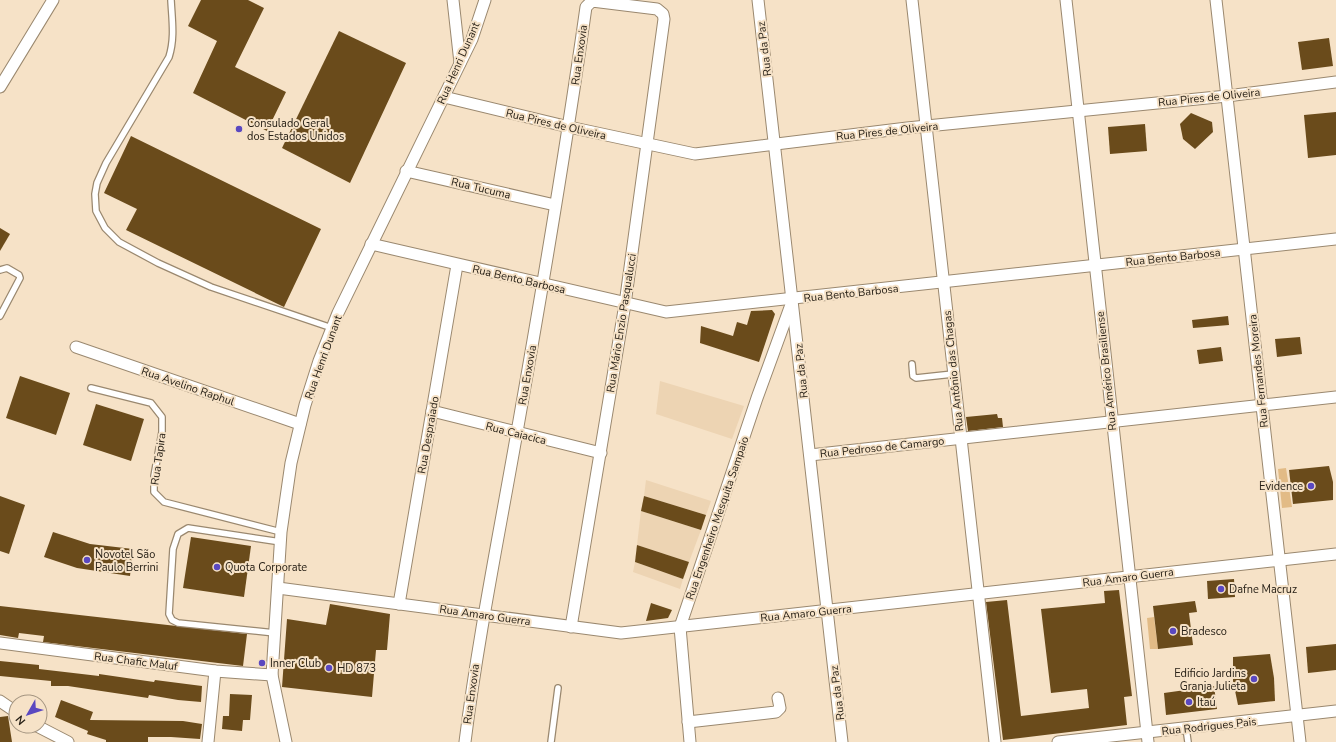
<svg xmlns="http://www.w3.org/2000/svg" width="1336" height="742" viewBox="0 0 1336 742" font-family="'Nunito Sans',sans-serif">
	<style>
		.built { fill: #edd4b3 }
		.green { fill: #e2bb86 }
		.building { fill: #6a4b1b }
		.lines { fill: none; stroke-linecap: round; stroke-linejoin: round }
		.service-casing { stroke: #9a886f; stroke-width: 8 }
		.minor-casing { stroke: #9a886f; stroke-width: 13 }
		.service { stroke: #fff; stroke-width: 5.5 }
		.minor { stroke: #fff; stroke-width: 11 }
		.poi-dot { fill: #5a48c0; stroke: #f6e2c7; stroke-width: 1.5 }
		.labels { text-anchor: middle; stroke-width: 4; stroke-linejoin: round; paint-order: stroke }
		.street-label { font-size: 11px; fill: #282117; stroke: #f6e2c7 }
		.poi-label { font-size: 11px; fill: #282117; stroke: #f6e2c7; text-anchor: start }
	</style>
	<rect width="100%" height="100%" fill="#f6e2c7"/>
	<g class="built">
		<path d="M660,381L744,406L732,439L656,414Z"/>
		<path d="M646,480L711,501L706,515L644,496Z"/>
		<path d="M641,511L701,530L689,562L637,545Z"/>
		<path d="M635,562L683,579L680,589L633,572Z"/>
	</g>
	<g class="green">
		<path d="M1286,468L1292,507L1282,508L1278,469Z"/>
		<path d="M1154,617L1158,649H1150L1147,618Z"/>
	</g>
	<g class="building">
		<path d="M201,0H248L264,8L235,67L286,92L267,131L193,93L217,41L188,26Z"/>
		<path d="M339,31L406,63L350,183L282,148Z"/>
		<path d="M1329,38L1333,66L1302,70L1298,42Z"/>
		<path d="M1336,112V155L1308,158L1304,115Z"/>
		<path d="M1191,113L1212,122L1213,132L1195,149L1183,139L1180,124Z"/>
		<path d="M1145,124L1147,151L1110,154L1108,127Z"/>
		<path d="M131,136L321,229L284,307L126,230L137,209L104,193Z"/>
		<path d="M0,228L10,234L0,251Z"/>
		<path d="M772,310L775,314L759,362L700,343L701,326L733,336L737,322L747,325L751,311Z"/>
		<path d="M1228,316L1229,325L1193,328L1192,320Z"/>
		<path d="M1300,337L1302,354L1277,357L1275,339Z"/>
		<path d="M1221,347L1223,361L1199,364L1197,350Z"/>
		<path d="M20,376L70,393L56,435L6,418Z"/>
		<path d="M96,404L144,419L131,461L83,445Z"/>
		<path d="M997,414L998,418H1002L1003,427L968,431L966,417Z"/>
		<path d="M1329,466L1333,482V500L1293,504L1289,470Z"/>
		<path d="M0,496L25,505L9,554L0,551Z"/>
		<path d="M644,496L706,515L701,530L641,511Z"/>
		<path d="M53,532L90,544L133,549L130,576L77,568L44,557Z"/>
		<path d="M191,537L251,546L244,597L183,588Z"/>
		<path d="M637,545L689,562L683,579L635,562Z"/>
		<path d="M1234,579L1235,597L1208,599L1207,581Z"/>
		<path d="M1119,590L1132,696L1124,697L1127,725L1003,740L986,602L1007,600L1021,716L1089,708L1087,689L1051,693L1041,609L1105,603L1104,591Z"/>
		<path d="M1195,601L1197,612L1189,613L1193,645L1158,649L1153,606Z"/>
		<path d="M651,603L672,610L668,618L646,621Z"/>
		<path d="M330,604L390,614L387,650H376L372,697L282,687L287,619L326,625Z"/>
		<path d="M0,606L247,634L243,666L43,642L44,636L19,633L18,638L0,635Z"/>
		<path d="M1336,644V670L1308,673L1306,647Z"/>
		<path d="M1270,654L1274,678L1275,701L1238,705L1233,681V657Z"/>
		<path d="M0,661L39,665V669L99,676V674L154,682L155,680L202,686L201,702L178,700L149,695L148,698L68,686H51V681L0,676Z"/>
		<path d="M1214,686L1217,709L1166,715L1164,693Z"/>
		<path d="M230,694L252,695L250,720H243L242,731L222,729L223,716H229Z"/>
		<path d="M61,700L93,712L90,720L183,721L202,724L200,739L171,737H148V742H106V740L87,734L88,731L55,717Z"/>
		<path d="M8,716L12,742H0V717Z"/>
	</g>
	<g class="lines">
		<g class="service-casing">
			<g id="service">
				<path d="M171,0C172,20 175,38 169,57L106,163L97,183L95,194L96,211L105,228L119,242L158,263L211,287L332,328"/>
				<path d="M0,270L7,268L19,275L20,278L0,316"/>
				<path d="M912,364L913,376L916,378L953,374"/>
				<path d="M91,388L151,403L162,417V432L154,476V492L164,502L281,532"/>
				<path d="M275,633L178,623L172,620L169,614L173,549L178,534L188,528L281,542"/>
				<path d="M1186,728L1188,742"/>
				<path d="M551,742L558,688"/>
			</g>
		</g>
		<g class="minor-casing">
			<g id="minor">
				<path d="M453,0L460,63"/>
				<path d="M758,0L842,742"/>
				<path d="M912,0L995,742"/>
				<path d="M1066,0L1148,742"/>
				<path d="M1216,0L1300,742"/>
				<path d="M0,87L53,0"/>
				<path d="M444,97L569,127L695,154L907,128L1227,96L1336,82"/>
				<path d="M406,171L555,205"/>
				<path d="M371,244L666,312L1336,239"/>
				<path d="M76,347L300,424"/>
				<path d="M432,411L601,453"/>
				<path d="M810,455L1336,397"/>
				<path d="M278,588L621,633L1336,554"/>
				<path d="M399,604L457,265"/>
				<path d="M0,643L215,671L272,675"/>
				<path d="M0,701L16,712"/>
				<path d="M688,722L776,712L780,708L778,698"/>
				<path d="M37,726L68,742"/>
				<path d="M208,742L215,671"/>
				<path d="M286,742L272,675L281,532L291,463L305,405L319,361L338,313L472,39L485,0"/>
				<path d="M465,742C478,638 499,535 517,432C542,291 566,149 586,7L592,1L657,9L663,14L664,19L625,304L571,627"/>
				<path d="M690,742L680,627L757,398L792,302"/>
				<path d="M1058,742L1336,711"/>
			</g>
		</g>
		<use href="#service" class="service"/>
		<use href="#minor" class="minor"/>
	</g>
	<g class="poi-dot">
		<circle cx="239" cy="129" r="4"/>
		<circle cx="1311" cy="486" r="4"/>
		<circle cx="87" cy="560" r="4"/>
		<circle cx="217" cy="567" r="4"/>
		<circle cx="1221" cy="589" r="4"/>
		<circle cx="1173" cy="631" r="4"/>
		<circle cx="262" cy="663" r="4"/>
		<circle cx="329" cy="668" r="4"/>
		<circle cx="1254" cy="679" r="4"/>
		<circle cx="1189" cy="702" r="4"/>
	</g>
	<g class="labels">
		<g class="street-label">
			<text transform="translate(764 49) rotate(-97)" y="4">Rua da Paz</text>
			<text transform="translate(579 55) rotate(-82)" y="4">Rua Enxovia</text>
			<text transform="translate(458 63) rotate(-66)" y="4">Rua Henri Dunant</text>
			<text transform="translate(1209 97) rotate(-6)" y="4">Rua Pires de Oliveira</text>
			<text transform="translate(556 124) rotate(13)" y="4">Rua Pires de Oliveira</text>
			<text transform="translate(887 131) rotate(-6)" y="4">Rua Pires de Oliveira</text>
			<text transform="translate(481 188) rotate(13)" y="4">Rua Tucuma</text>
			<text transform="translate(1173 257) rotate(-6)" y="4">Rua Bento Barbosa</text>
			<text transform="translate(519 279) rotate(13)" y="4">Rua Bento Barbosa</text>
			<text transform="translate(851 293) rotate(-6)" y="4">Rua Bento Barbosa</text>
			<text transform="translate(621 323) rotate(-81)" y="4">Rua Mário Enzio Pasqualucci</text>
			<text transform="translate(323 357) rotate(-70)" y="4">Rua Henri Dunant</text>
			<text transform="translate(801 371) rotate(-96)" y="4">Rua da Paz</text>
			<text transform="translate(953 371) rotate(-96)" y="4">Rua Antônio das Chagas</text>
			<text transform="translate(1106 371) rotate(-96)" y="4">Rua Américo Brasiliense</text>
			<text transform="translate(1258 371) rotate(-96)" y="4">Rua Fernandes Moreira</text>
			<text transform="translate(527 375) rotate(-80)" y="4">Rua Enxovia</text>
			<text transform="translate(188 386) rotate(19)" y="4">Rua Avelino Raphul</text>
			<text transform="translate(516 433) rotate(14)" y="4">Rua Caiacica</text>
			<text transform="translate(428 435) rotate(-80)" y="4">Rua Despraiado</text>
			<text transform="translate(882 447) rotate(-6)" y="4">Rua Pedroso de Camargo</text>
			<text transform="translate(158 459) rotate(-82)" y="4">Rua Tapira</text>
			<text transform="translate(717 518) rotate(-71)" y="4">Rua Engenheiro Mesquita Sampaio</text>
			<text transform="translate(1128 577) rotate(-7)" y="4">Rua Amaro Guerra</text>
			<text transform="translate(806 613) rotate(-6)" y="4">Rua Amaro Guerra</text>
			<text transform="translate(485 615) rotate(8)" y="4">Rua Amaro Guerra</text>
			<text transform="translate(136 661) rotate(7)" y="4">Rua Chafic Maluf</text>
			<text transform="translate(837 693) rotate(-97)" y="4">Rua da Paz</text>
			<text transform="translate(471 694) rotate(-82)" y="4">Rua Enxovia</text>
			<text transform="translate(1209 726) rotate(-6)" y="4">Rua Rodrigues Pais</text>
		</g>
		<g class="poi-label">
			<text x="247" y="127">Consulado Geral<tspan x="247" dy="13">dos Estados Unidos</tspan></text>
			<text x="1303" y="490" text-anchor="end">Evidence</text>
			<text x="95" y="558">Novotel São<tspan x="95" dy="13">Paulo Berrini</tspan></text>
			<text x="225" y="571">Quota Corporate</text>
			<text x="1229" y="593">Dafne Macruz</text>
			<text x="1181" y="635">Bradesco</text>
			<text x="270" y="667">Inner Club</text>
			<text x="337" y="672">HD 873</text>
			<text x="1246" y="677" text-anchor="end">Edificio Jardins<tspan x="1246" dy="13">Granja Julieta</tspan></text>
			<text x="1197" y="706">Itaú</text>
		</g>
	</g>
	<g transform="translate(28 714) rotate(231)"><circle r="19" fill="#f6e2c7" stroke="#a49581"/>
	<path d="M0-3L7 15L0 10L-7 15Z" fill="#5a48c0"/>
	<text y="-6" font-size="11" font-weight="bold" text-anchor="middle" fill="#282117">N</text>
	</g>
</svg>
